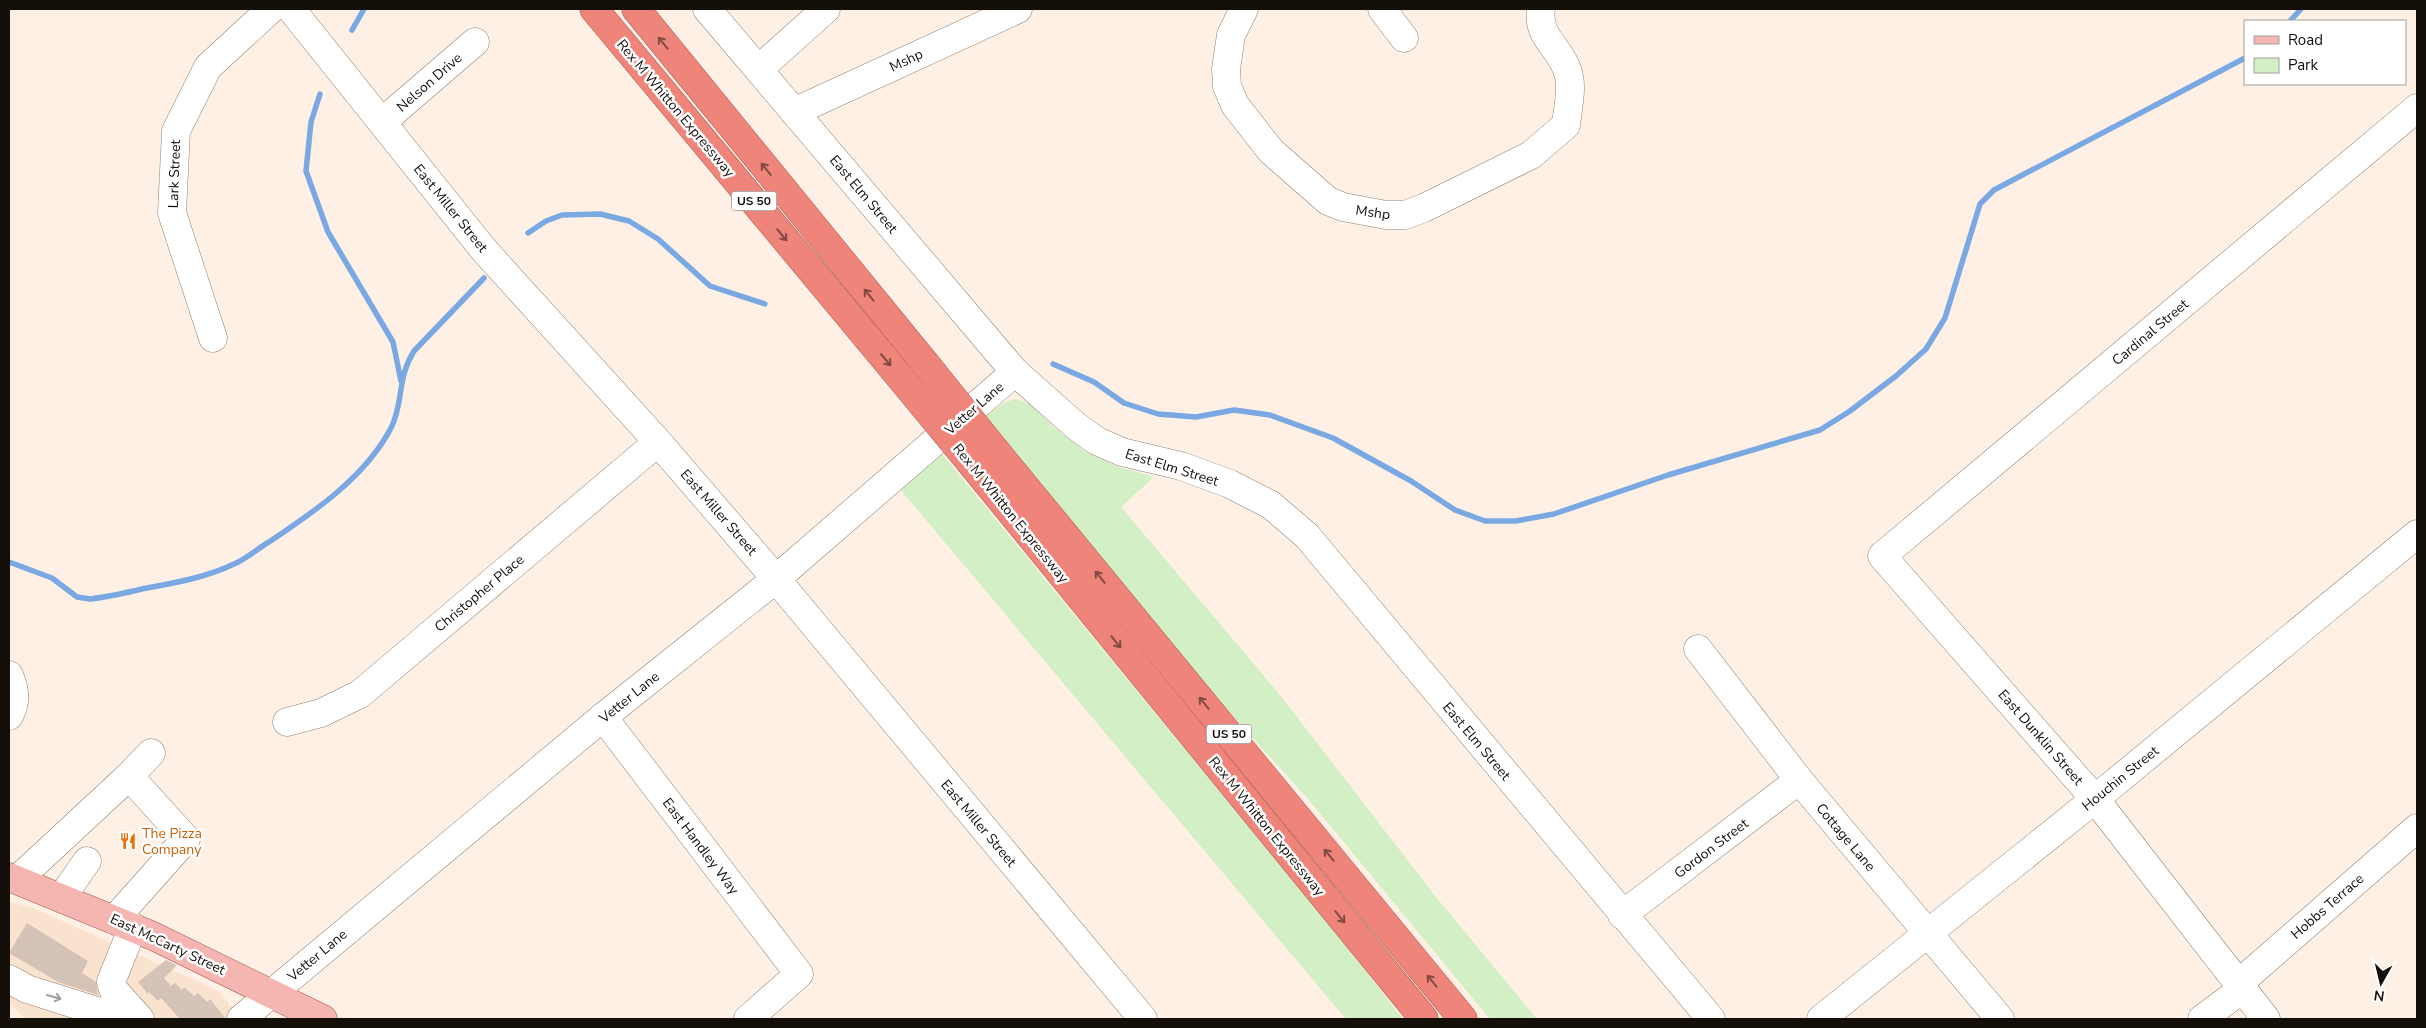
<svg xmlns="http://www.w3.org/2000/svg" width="2426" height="1028" viewBox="0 0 2426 1028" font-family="'Nunito Sans',sans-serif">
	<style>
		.built { fill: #fae3ce }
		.green { fill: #d3efc5 }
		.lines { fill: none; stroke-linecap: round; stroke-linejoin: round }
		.stream { stroke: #79a8e3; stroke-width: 5.5 }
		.building { fill: #d6c3b7 }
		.minor-casing { stroke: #908173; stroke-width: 29 }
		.major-casing { stroke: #a35b53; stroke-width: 29 }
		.highway-casing { stroke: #a35b53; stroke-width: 29 }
		.minor { stroke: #fff; stroke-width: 28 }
		.major { stroke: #f5b5b0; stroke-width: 28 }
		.highway { stroke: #ef847b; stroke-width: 28 }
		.highway-bridge-casing { stroke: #a35b53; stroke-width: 29; stroke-linecap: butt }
		.highway-bridge { stroke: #ef847b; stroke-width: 28 }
		.oneway { stroke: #824a42 }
		.oneway2 { stroke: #a19f9d }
		.labels { text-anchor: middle; stroke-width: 5; stroke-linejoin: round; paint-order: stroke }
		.shield { fill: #fff; stroke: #5b5754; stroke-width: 1 }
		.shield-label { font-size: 12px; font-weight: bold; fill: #150f0a }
		.street-label { font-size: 14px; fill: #150f0a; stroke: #fff }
		.food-label { font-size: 14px; fill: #c56008; stroke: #fff; text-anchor: start }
	</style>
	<rect width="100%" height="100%" fill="#fef0e4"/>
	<path class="built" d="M9,902L31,907L199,982L219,992L228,1002L229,1006H233L230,1015L226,1019H25L9,1003Z"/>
	<g class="green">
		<path d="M1016,399L1031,404L1051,425L1085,451L1116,466L1154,477L1121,507L1280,695L1436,897L1537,1019H1490L1308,799L1212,693L986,416L1005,402Z"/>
		<path d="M942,454L1322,916L1403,1019H1346L899,488Z"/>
	</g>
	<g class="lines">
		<g class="stream">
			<path d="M2290,21L2301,9"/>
			<path d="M352,30L364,9"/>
			<path d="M320,94L311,122L306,171L328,232L393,342L401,381"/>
			<path d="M528,233L546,221L562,215L600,214L629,221L658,239L710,286L765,304"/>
			<path d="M1053,364L1094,382L1124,403L1158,414L1196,417L1234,410L1270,415L1333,438L1411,481L1455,510L1485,521H1516L1554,514L1668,475L1820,430L1850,411L1896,376L1926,349L1945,318L1980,204L1994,190L2245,58"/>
			<path d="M9,562L52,578L77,597L90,599C108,597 125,593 142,589C173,583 205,578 234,564C246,559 257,549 269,542C314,512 367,476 392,426C404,399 397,378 414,351L484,278"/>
		</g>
	</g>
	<g class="building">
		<path d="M27,923L88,961L82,973L96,982L98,995L58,982L9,953Z"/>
		<path d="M166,960L177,965L164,978L171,986L175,983L182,990L184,987L194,996L198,993L207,1002L210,999L226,1019H180L161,998L158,1001L149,992L148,994L138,982Z"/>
	</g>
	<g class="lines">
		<g class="minor-casing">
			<g id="minor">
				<path d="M291,9L484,250L658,442L776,579L1143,1019"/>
				<path d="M707,9L1015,372L1076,426L1097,441L1122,452L1181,466L1230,484L1271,505L1307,536L1711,1019"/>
				<path d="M1244,9L1231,35L1226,69L1227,86L1235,105L1271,151L1328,201L1343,207L1386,215H1405L1424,208L1531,155L1566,125C1568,106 1574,84 1566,67C1557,45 1537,36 1541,9"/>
				<path d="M1382,9L1404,38"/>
				<path d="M759,69L826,9"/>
				<path d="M794,112L1018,9"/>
				<path d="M382,122L475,42"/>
				<path d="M213,338L172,213L176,131L208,67L271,9"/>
				<path d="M1698,649L1799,780L2000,1019"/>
				<path d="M9,675C15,690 17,701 9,716"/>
				<path d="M603,717L799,974L748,1019"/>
				<path d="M287,722L321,713L360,694L658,442"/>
				<path d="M129,776L151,753"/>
				<path d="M17,880L129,776L186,839L114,920"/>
				<path d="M62,897L87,861"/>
				<path d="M1622,915L1799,780"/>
				<path d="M133,927L111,982L113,989L140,1019"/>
				<path d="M9,979L27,989L100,1012L117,1008L123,1001"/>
				<path d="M2237,985L2417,828"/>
				<path d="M241,1019L603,717L776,579L1015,372"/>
				<path d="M1821,1019L2095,799L2417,534"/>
				<path d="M2202,1019L2241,990"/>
				<path d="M2266,1019L2095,799L1882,556L2417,108"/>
			</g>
		</g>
		<g class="major-casing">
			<path id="major" d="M9,877L153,936L323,1019"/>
		</g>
		<g class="highway-casing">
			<g id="highway">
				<path d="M594,9L914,394"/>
				<path d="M636,9L933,373"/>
				<path d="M995,450L1463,1019"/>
				<path d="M975,468L1424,1019"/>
			</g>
		</g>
		<use href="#minor" class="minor"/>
		<use href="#major" class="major"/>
		<use href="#highway" class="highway"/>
		<g class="highway-bridge-casing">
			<g id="highway-bridge">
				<path d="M933,373L995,450"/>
				<path d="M914,394L975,468"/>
			</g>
		</g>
		<use href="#highway-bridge" class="highway-bridge"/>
	</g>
	<defs><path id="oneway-shaft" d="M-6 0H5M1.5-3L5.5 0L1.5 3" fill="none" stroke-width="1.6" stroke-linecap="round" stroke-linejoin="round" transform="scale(1.25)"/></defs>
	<g class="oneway">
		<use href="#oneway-shaft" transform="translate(663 43) rotate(-129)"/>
		<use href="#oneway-shaft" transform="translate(766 169) rotate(-129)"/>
		<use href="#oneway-shaft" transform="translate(782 235) rotate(50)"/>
		<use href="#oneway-shaft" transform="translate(869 295) rotate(-129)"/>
		<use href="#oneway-shaft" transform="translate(886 360) rotate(50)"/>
		<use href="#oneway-shaft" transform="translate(1100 577) rotate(-129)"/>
		<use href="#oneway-shaft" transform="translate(1116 642) rotate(51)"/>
		<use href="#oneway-shaft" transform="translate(1204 703) rotate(-129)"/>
		<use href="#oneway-shaft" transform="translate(1329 855) rotate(-129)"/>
		<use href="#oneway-shaft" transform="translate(1340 917) rotate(51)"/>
		<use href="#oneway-shaft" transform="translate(1432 981) rotate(-129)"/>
	</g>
	<use class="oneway2" href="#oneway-shaft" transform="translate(54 997) rotate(16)"/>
	<defs>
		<g id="restaurant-bare" transform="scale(1.35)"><path d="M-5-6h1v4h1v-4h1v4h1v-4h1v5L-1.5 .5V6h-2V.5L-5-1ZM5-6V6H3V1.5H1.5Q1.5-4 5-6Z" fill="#e8710a" stroke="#fff" stroke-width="2.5" paint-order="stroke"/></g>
	</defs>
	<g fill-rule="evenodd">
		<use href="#restaurant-bare" x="128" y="841"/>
	</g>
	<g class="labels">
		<g class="shield">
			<rect x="731.5" y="191.5" width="45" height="19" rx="4"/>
			<rect x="1206.5" y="724.5" width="45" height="19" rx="4"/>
		</g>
		<g class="shield-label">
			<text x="754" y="205">US 50</text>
			<text x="1229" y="738">US 50</text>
		</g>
		<g class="street-label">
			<text transform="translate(906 60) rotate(-25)" y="5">Mshp</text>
			<text transform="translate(429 82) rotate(-41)" y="5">Nelson Drive</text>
			<text transform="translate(676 108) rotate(50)" y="5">Rex M Whitton Expressway</text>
			<text transform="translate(174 174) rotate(-88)" y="5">Lark Street</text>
			<text transform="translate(864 194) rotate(50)" y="5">East Elm Street</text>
			<text transform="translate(451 208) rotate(51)" y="5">East Miller Street</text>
			<text transform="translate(1373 212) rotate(8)" y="5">Mshp</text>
			<text transform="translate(2150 332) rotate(-40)" y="5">Cardinal Street</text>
			<text transform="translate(974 408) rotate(-41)" y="5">Vetter Lane</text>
			<text transform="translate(1172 467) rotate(17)" y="5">East Elm Street</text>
			<text transform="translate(719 512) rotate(49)" y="5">East Miller Street</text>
			<text transform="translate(1011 513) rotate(51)" y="5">Rex M Whitton Expressway</text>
			<text transform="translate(479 593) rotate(-40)" y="5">Christopher Place</text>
			<text transform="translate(629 697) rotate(-39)" y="5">Vetter Lane</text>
			<text transform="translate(2041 737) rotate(49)" y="5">East Dunklin Street</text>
			<text transform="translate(1477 741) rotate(50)" y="5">East Elm Street</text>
			<text transform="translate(2120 778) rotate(-39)" y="5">Houchin Street</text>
			<text transform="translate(979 823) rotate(50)" y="5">East Miller Street</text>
			<text transform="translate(1267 826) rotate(51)" y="5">Rex M Whitton Expressway</text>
			<text transform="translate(1846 837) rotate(50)" y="5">Cottage Lane</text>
			<text transform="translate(701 846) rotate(53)" y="5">East Handley Way</text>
			<text transform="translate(1711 848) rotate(-37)" y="5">Gordon Street</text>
			<text transform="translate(2327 906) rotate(-41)" y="5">Hobbs Terrace</text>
			<text transform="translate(168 944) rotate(25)" y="5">East McCarty Street</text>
			<text transform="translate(317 955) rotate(-40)" y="5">Vetter Lane</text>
		</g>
		<g class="food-label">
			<text x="142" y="838">The Pizza<tspan x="142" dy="16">Company</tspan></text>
		</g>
	</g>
	<rect width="2426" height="1028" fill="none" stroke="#150f0a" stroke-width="20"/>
	<rect x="2244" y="20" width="162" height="65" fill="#ffffff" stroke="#a19f9d"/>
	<rect x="2254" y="36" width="25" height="8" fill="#f5b5b0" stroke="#a19f9d"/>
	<text x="2288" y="45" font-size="15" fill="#150f0a">Road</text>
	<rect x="2254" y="58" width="25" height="15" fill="#d3efc5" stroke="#a19f9d"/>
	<text x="2288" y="70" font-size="15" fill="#150f0a">Park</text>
	<g transform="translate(2381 983) rotate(188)" stroke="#ffffff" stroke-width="4" paint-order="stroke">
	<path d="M0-4L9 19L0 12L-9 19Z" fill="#150f0a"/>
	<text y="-8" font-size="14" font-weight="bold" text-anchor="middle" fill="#150f0a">N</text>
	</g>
</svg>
